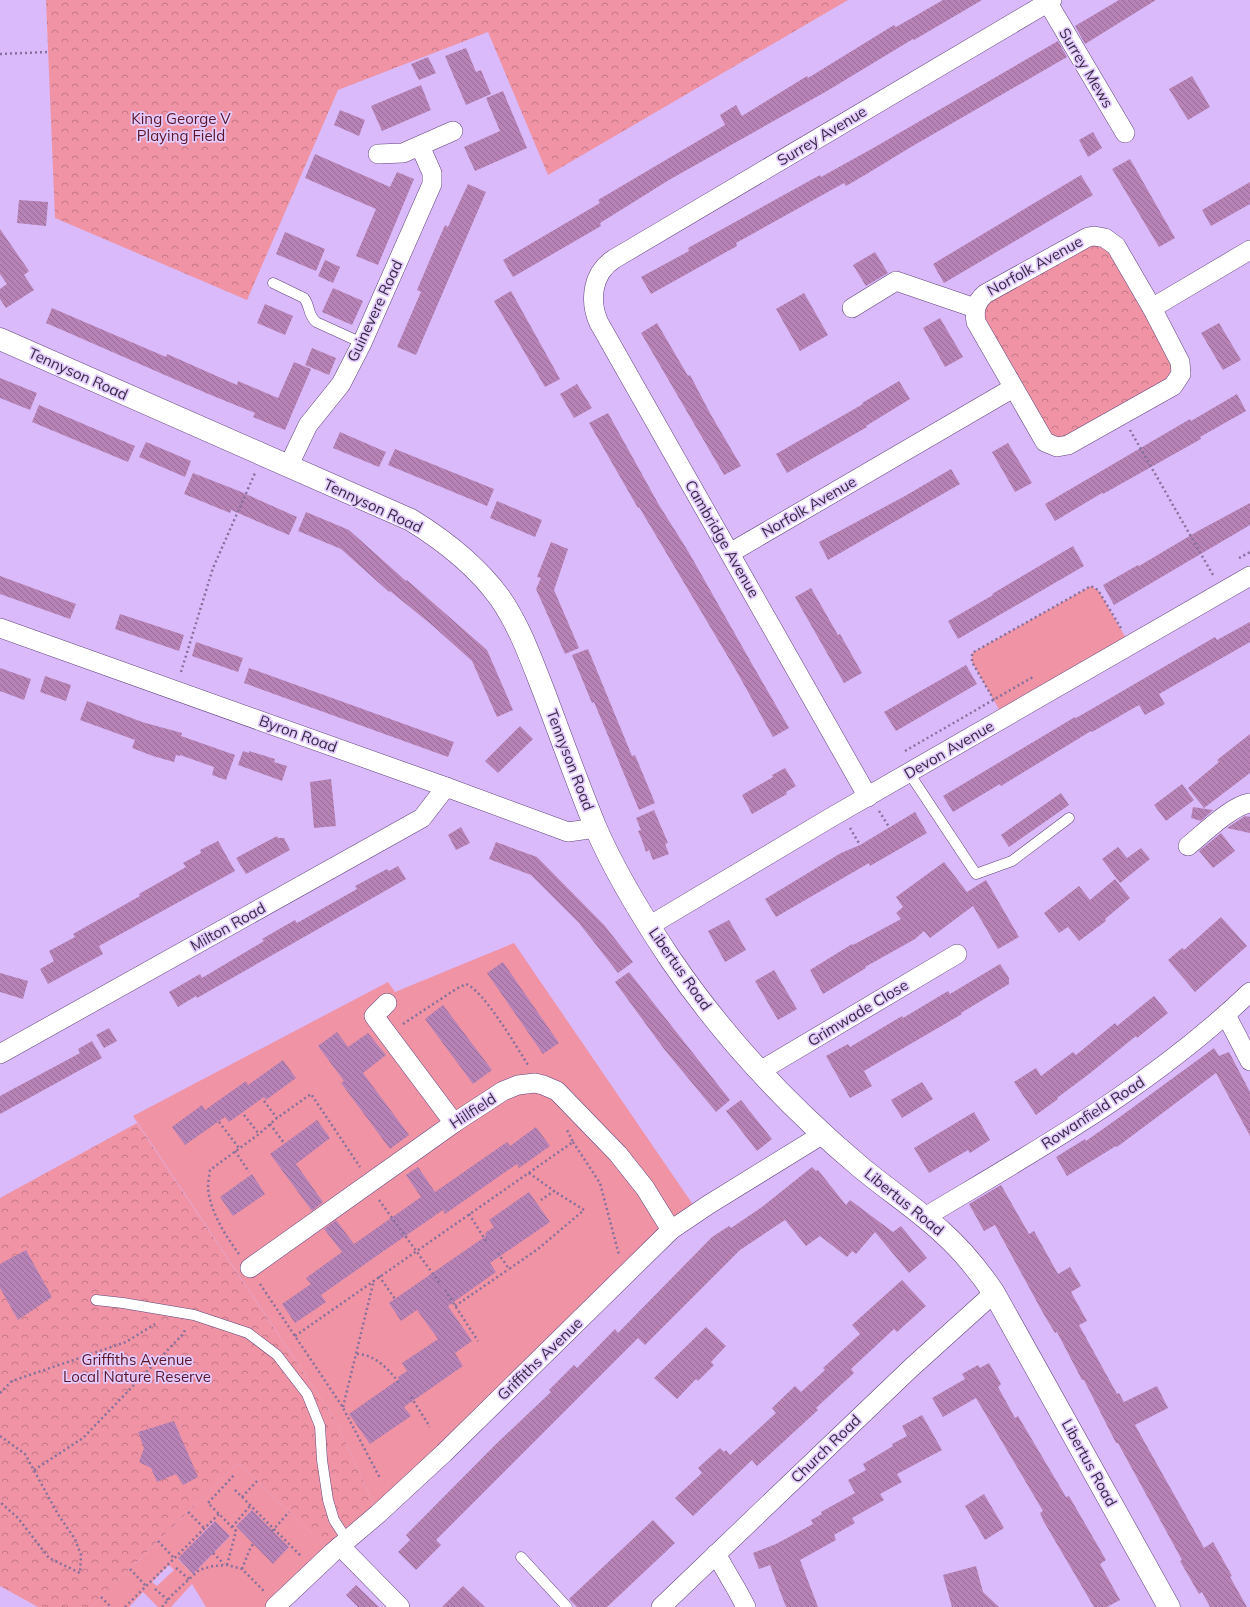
<svg xmlns="http://www.w3.org/2000/svg" width="1250" height="1607" viewBox="0 0 1250 1607" font-family="Mulish,sans-serif">
	<style>
		.grass { fill: #ef93a5; fill-rule: evenodd }
		.forest { fill: url(#forest-crowns) }
		.building { fill: url(#building-back-hatch) }
		.lines { fill: none; stroke-linecap: round; stroke-linejoin: round }
		.service-casing { stroke: #61447c; stroke-width: 11 }
		.minor-casing { stroke: #61447c; stroke-width: 20 }
		.tertiary-casing { stroke: #61447c; stroke-width: 23 }
		.path { stroke: #86709c; stroke-width: 2.5; stroke-dasharray: 2 3; stroke-linecap: butt }
		.service { stroke: #fff; stroke-width: 10 }
		.minor { stroke: #fff; stroke-width: 19 }
		.tertiary { stroke: #fff; stroke-width: 22 }
		.labels { text-anchor: middle; stroke-width: 3.5; stroke-linejoin: round; paint-order: stroke }
		.street-label { font-size: 15px; fill: #372a43; stroke: #e4cbfe }
		.park-label { font-size: 15px; fill: #5a162a; stroke: #e4cbfe }
	</style>
	<defs>
		<pattern id="forest-crowns" width="20" height="18" patternUnits="userSpaceOnUse"><rect width="20" height="18" fill="#ef93a5"/><path d="M2 6a3 3 0 1 1 6 0M12 15a3 3 0 1 1 6 0" fill="none" stroke="#c27888"/></pattern>
		<pattern id="building-back-hatch" width="6" height="6" patternUnits="userSpaceOnUse"><rect width="6" height="6" fill="#b783b6"/><path d="M-1 5l2 2M0 0l6 6M5-1l2 2" fill="none" stroke="#966b96"/></pattern>
	</defs>
	<rect width="100%" height="100%" fill="#dabafa"/>
	<g class="grass">
		<path d="M1091,586L1098,590L1130,645L1004,718L972,662V653Z"/>
		<path d="M514,943L698,1212L378,1514L336,1421L133,1116L388,982L395,992Z"/>
		<path d="M238,1463L332,1553L275,1607H206L192,1584L171,1607H158L143,1592L129,1607H91ZM252,1510L289,1547L273,1563L236,1526ZM214,1521L230,1536L193,1574L178,1559ZM169,1565L174,1570L157,1586L152,1582Z"/>
	</g>
	<g class="forest">
		<path d="M46,0H848L548,175L488,32L338,90L247,300L55,218Z"/>
		<path d="M1086,245L1098,246L1108,251L1172,362L1170,375L1164,384L1064,439L1052,437L981,322L985,305Z"/>
		<path d="M137,1123L336,1421L378,1514L332,1553L238,1463L91,1607H38L0,1586V1198Z"/>
	</g>
	<g class="building">
		<path d="M943,0H982L914,40L913,39L827,91L669,180L600,223L601,226L513,277L503,260L600,203L598,200L725,125L720,115L736,105L742,116L807,76L808,78L894,25L896,27Z"/>
		<path d="M1119,0H1156L1085,44L1075,26Z"/>
		<path d="M1058,41L1067,57L911,147L865,175L846,186L844,183L736,243L737,246L651,294L641,277L689,251L688,248L820,175L821,177L875,147Z"/>
		<path d="M466,48L476,72L481,70L491,94L466,105L445,56Z"/>
		<path d="M428,57L436,73L419,80L411,64Z"/>
		<path d="M1192,76L1210,107L1188,120L1169,89Z"/>
		<path d="M421,85L431,110L382,131L371,106Z"/>
		<path d="M503,91L527,148L475,171L464,147L500,131L486,98Z"/>
		<path d="M340,110L365,120L359,136L334,125Z"/>
		<path d="M1093,132L1102,148L1088,157L1079,140Z"/>
		<path d="M315,154L390,187L397,172L414,179L378,265L356,256L376,209L305,178Z"/>
		<path d="M1130,159L1175,238L1159,247L1112,169Z"/>
		<path d="M1081,175L1093,195L944,283L933,264Z"/>
		<path d="M1250,182V204L1211,226L1202,210Z"/>
		<path d="M468,184L486,192L416,355L397,347L421,292L417,290L438,241L445,225L448,227Z"/>
		<path d="M19,200L48,202L46,226L17,223Z"/>
		<path d="M0,229L29,271L24,275L34,290L6,308L0,299V289L7,284L0,274Z"/>
		<path d="M285,232L325,249L316,271L276,254Z"/>
		<path d="M875,252L888,273L866,286L853,265Z"/>
		<path d="M325,260L340,267L333,283L318,276Z"/>
		<path d="M333,288L363,301L352,325L322,312Z"/>
		<path d="M511,291L560,379L545,387L494,301Z"/>
		<path d="M804,293L828,335L800,351L776,309Z"/>
		<path d="M265,304L293,316L285,335L257,323Z"/>
		<path d="M52,308L166,357L167,354L237,385L238,381L278,398L294,362L311,369L285,430L253,417L255,413L206,393L46,323Z"/>
		<path d="M940,318L963,357L945,367L923,328Z"/>
		<path d="M657,323L688,376L690,375L711,415L741,466L724,475L641,333Z"/>
		<path d="M1219,323L1241,360L1223,370L1201,333Z"/>
		<path d="M312,348L336,358L329,375L305,365Z"/>
		<path d="M0,378L37,393L30,410L0,398Z"/>
		<path d="M899,381L910,399L866,426L867,427L787,473L776,454L863,404L862,403Z"/>
		<path d="M577,384L592,408L574,418L560,394Z"/>
		<path d="M1237,394L1246,411L1200,437L1201,439L1103,494L1102,493L1055,521L1045,504L1190,419L1191,421Z"/>
		<path d="M39,405L135,446L128,462L32,422Z"/>
		<path d="M608,413L659,505L688,551L752,664L789,728L773,737L737,672L639,507L638,508L589,423Z"/>
		<path d="M340,432L386,452L379,467L333,448Z"/>
		<path d="M146,442L191,461L185,477L139,457Z"/>
		<path d="M1008,443L1032,483L1015,492L992,452Z"/>
		<path d="M395,449L494,489L487,506L388,465Z"/>
		<path d="M951,469L960,484L828,560L819,542L905,496Z"/>
		<path d="M193,473L239,491L297,517L289,535L231,510L230,513L184,494Z"/>
		<path d="M497,501L542,520L535,537L490,518Z"/>
		<path d="M1250,503V525L1114,605L1103,585L1138,565L1139,566L1198,531Z"/>
		<path d="M306,512L349,530L406,581L407,580L487,650L513,710L497,717L472,661L433,626L390,591L389,592L341,549L298,531Z"/>
		<path d="M551,542L568,549L554,590L579,648L565,654L536,589L541,578L537,577Z"/>
		<path d="M1073,546L1084,566L958,639L948,621L993,595L992,594Z"/>
		<path d="M0,576L76,604L70,619L0,594Z"/>
		<path d="M811,588L838,635L840,634L862,673L844,683L795,597Z"/>
		<path d="M120,614L184,635L179,651L115,629Z"/>
		<path d="M1250,622V642L1159,694L1165,704L1145,715L1139,705L1092,732L1091,731L1001,786L1000,784L953,812L943,796L1075,717L1076,718L1102,703L1215,637L1217,640Z"/>
		<path d="M196,642L243,658L238,672L192,656Z"/>
		<path d="M588,649L632,756L635,755L655,803L639,810L594,702L592,703L572,655Z"/>
		<path d="M966,665L977,684L896,731L884,712Z"/>
		<path d="M0,668L31,679L24,700L0,691Z"/>
		<path d="M249,668L454,742L448,757L244,683Z"/>
		<path d="M45,676L71,685L66,701L40,692Z"/>
		<path d="M87,701L142,722L182,733L181,736L235,755L226,780L212,775L214,767L180,755V756L176,755L174,762L153,756L132,748L135,740L80,720Z"/>
		<path d="M520,726L533,739L498,773L485,761Z"/>
		<path d="M1250,734V773L1204,808L1188,788L1219,762L1217,760Z"/>
		<path d="M243,751L249,753V751L275,759L274,762L287,766L282,781L238,765Z"/>
		<path d="M785,768L796,786L786,792L787,794L752,814L742,795L773,777L772,775Z"/>
		<path d="M331,779L336,826L314,828L310,782Z"/>
		<path d="M1182,784L1194,800L1166,821L1154,805Z"/>
		<path d="M1061,793L1069,805L1009,847L1001,835Z"/>
		<path d="M1193,807L1213,810L1201,821L1191,818Z"/>
		<path d="M654,810L668,843L665,844L669,854L653,860L649,850L646,852L642,840L638,831L641,830L636,818Z"/>
		<path d="M915,812L927,833L870,866L869,863L776,917L765,899L841,853L860,845Z"/>
		<path d="M1245,816L1250,817V833L1227,828Z"/>
		<path d="M461,827L470,843L456,850L448,835Z"/>
		<path d="M1221,833L1235,851L1213,868L1199,851Z"/>
		<path d="M277,836L278,838H284L290,850L246,874L236,858Z"/>
		<path d="M218,841L235,871L99,946L103,954L48,984L40,969L54,961L49,951L75,937L73,934L140,896L139,894L186,867L183,863L201,853L200,850Z"/>
		<path d="M496,842L537,857L605,926L633,962L618,973L579,923L531,875L489,859Z"/>
		<path d="M1118,847L1127,858L1141,848L1150,859L1120,883L1102,859Z"/>
		<path d="M944,862L967,892L986,880L1019,937L998,949L973,906L930,938L924,931L915,939L865,967L866,968L823,994L810,970L852,944L853,945L901,919L896,913L903,907L896,897Z"/>
		<path d="M398,866L406,879L197,998L196,996L178,1007L169,992L200,974L202,978L264,941L262,939L281,928L295,920L297,923L357,889L355,886L387,869L389,871Z"/>
		<path d="M1115,879L1130,898L1105,919L1106,921L1079,941L1068,927L1059,933L1044,913L1079,886L1090,900Z"/>
		<path d="M1221,917L1247,946L1195,992L1168,960L1182,948L1184,950Z"/>
		<path d="M729,920L746,950L725,962L708,931Z"/>
		<path d="M503,962L559,1043L543,1054L487,973Z"/>
		<path d="M1000,964L1009,978V984L961,1013L962,1014L864,1071L872,1086L850,1098L826,1056L848,1044L850,1047L902,1016L903,1018L948,991L950,994Z"/>
		<path d="M774,970L797,1009L778,1020L755,981Z"/>
		<path d="M629,972L730,1100L716,1112L664,1049L615,982Z"/>
		<path d="M0,973L28,981L23,999L0,992Z"/>
		<path d="M1154,996L1168,1013L1137,1038L1136,1036L1089,1074L1057,1098L1058,1099L1036,1115L1014,1082L1036,1068L1041,1076L1073,1052L1076,1055L1115,1023L1117,1026Z"/>
		<path d="M443,1005L492,1070L473,1084L425,1019Z"/>
		<path d="M109,1028L117,1041L104,1048L96,1035Z"/>
		<path d="M337,1032L348,1047L368,1033L386,1055L363,1073L409,1135L390,1149L341,1083L344,1081L318,1046Z"/>
		<path d="M92,1041L102,1058L0,1114V1096L80,1053L78,1049Z"/>
		<path d="M1214,1048L1219,1056L1229,1052L1250,1092V1136L1216,1073L1117,1147L1116,1146L1067,1176L1056,1157L1085,1139L1086,1141L1117,1119Z"/>
		<path d="M283,1060L296,1078L266,1100L264,1097L229,1122L225,1117L185,1145L172,1127L202,1105L205,1110L246,1081L248,1085Z"/>
		<path d="M922,1082L933,1099L902,1118L891,1100Z"/>
		<path d="M741,1100L772,1139L757,1151L726,1111Z"/>
		<path d="M974,1112L990,1140L970,1153L968,1150L929,1173L914,1148Z"/>
		<path d="M317,1120L330,1138L296,1164L323,1202L312,1211L270,1154Z"/>
		<path d="M536,1127L550,1146L519,1168L517,1164L445,1214L443,1210L378,1255L321,1295L326,1302L295,1323L282,1304L311,1284L306,1278L342,1252L324,1229L336,1220L354,1244L421,1197L406,1175L418,1167L435,1192L507,1142L510,1146Z"/>
		<path d="M812,1167L816,1171L818,1170L846,1205L850,1200L893,1232L901,1226L927,1258L909,1273L875,1232L856,1254L852,1251L847,1257L820,1236L806,1246L785,1220L740,1250L645,1345L638,1338L436,1540L441,1545L416,1570L398,1552L410,1540L406,1535L496,1444L551,1392L549,1390L574,1365L577,1368L615,1329L618,1333L712,1237L729,1226L731,1228L762,1207Z"/>
		<path d="M252,1174L265,1194L233,1216L220,1197Z"/>
		<path d="M1001,1185L1029,1234L1034,1231L1058,1274L1070,1267L1081,1286L1071,1292L1087,1321L1079,1325L1117,1394L1119,1393L1124,1402L1157,1386L1168,1408L1135,1425L1204,1548L1213,1542L1232,1576L1230,1577L1247,1607H1210L1202,1592L1199,1594L1180,1561L1182,1560L1118,1443H1116L1084,1380H1082L1057,1332L1055,1333L1043,1313L995,1225L984,1231L969,1204Z"/>
		<path d="M529,1192L550,1222L490,1263L496,1272L448,1306L472,1341L455,1353L463,1366L404,1407L411,1416L370,1444L349,1414L399,1379L398,1377L407,1371L402,1363L438,1339L417,1310L401,1321L389,1303L486,1236L485,1233L494,1227L489,1220Z"/>
		<path d="M26,1250L52,1297L18,1320L0,1288V1264Z"/>
		<path d="M902,1280L926,1306L897,1332L894,1329L851,1369L854,1373L816,1408L818,1410L757,1466L752,1460L693,1516L675,1498L702,1473L698,1468L720,1448L724,1452L726,1450L730,1455L776,1413L772,1408L795,1386L801,1392L825,1370L823,1368L860,1334L852,1325Z"/>
		<path d="M706,1327L726,1346L711,1362L714,1365L698,1381L696,1379L677,1399L654,1378Z"/>
		<path d="M989,1363L1001,1384L998,1387L1015,1418L1018,1416L1066,1497L1069,1496L1106,1560L1100,1564L1120,1600L1107,1607H1094L1044,1522L1040,1513L1043,1511L976,1398L943,1417L932,1398L965,1379L962,1374L978,1365L980,1368Z"/>
		<path d="M922,1415L942,1450L897,1474L902,1482L880,1494L884,1500L852,1518L855,1523L834,1535L836,1540L800,1560L818,1607H786L770,1565L759,1569L753,1553L776,1544L813,1524L811,1520L822,1514L821,1512L855,1493L848,1480L866,1470L863,1464L893,1446L892,1444L907,1436L902,1426Z"/>
		<path d="M174,1421L198,1477L183,1485L176,1474L157,1482L151,1468L139,1462L144,1448L138,1432Z"/>
		<path d="M984,1494L1004,1528L985,1540L965,1506Z"/>
		<path d="M252,1510L289,1547L273,1564L236,1526Z"/>
		<path d="M653,1520L675,1543L607,1607H577L569,1599Z"/>
		<path d="M215,1521L230,1536L193,1574L178,1558Z"/>
		<path d="M976,1566L983,1592L999,1607H952L943,1575Z"/>
		<path d="M356,1585L379,1607H358L346,1595Z"/>
		<path d="M463,1586L485,1607H442Z"/>
	</g>
	<g class="lines">
		<g class="service-casing">
			<g id="service">
				<path d="M273,283L304,298C311,307 307,314 316,322L362,343"/>
				<path d="M909,773L976,874L1012,861L1069,818"/>
				<path d="M96,1300L123,1303L194,1315L248,1333L277,1355L307,1394L320,1426L322,1460L328,1500L334,1520L347,1540"/>
				<path d="M521,1557L567,1607"/>
			</g>
		</g>
		<g class="minor-casing">
			<g id="minor">
				<path d="M1048,3L1125,133"/>
				<path d="M378,154L403,153L453,131"/>
				<path d="M1094,236L1105,238L1116,246L1152,308L1180,362L1181,374L1173,386L1068,445L1057,447L1045,442L976,322C974,310 976,302 985,294L1088,237Z"/>
				<path d="M852,308L896,281L975,308"/>
				<path d="M1152,308L1250,250"/>
				<path d="M288,467L308,425L341,384L362,343L432,184V173L420,146"/>
				<path d="M730,553L1013,388"/>
				<path d="M0,628L446,787L568,832L596,828"/>
				<path d="M868,797L599,323C589,301 592,273 614,259L1052,0"/>
				<path d="M1188,846C1203,834 1231,806 1250,803"/>
				<path d="M649,926L830,818L1250,576"/>
				<path d="M387,1003L374,1016L454,1123"/>
				<path d="M1226,1015L1250,1061"/>
				<path d="M0,1054L422,818L446,787"/>
				<path d="M760,1071L957,954"/>
				<path d="M925,1217C1040,1148 1152,1086 1250,992"/>
				<path d="M250,1268L454,1123L503,1091L518,1085L535,1083L543,1085L557,1091L618,1154L645,1188L671,1230"/>
				<path d="M340,1546L400,1607"/>
				<path d="M716,1554L738,1592L746,1607"/>
				<path d="M275,1607L332,1553L378,1514L444,1453L671,1230L708,1205L823,1134"/>
				<path d="M661,1607L912,1367L994,1293"/>
			</g>
		</g>
		<g class="tertiary-casing">
			<path id="tertiary" d="M0,339L411,520C445,541 476,565 500,598C520,627 531,659 544,692C561,737 577,782 595,826C615,873 643,918 671,960C723,1036 787,1105 858,1165C885,1188 916,1208 943,1233C963,1251 979,1271 994,1293L1169,1607"/>
		</g>
		<g class="path">
			<path d="M0,54L49,52"/>
			<path d="M1130,430L1213,575"/>
			<path d="M1239,558L1250,552"/>
			<path d="M181,672L213,568L255,473"/>
			<path d="M994,700L972,662V653L1091,586L1098,590L1121,628"/>
			<path d="M905,751L1033,677"/>
			<path d="M879,811L889,827"/>
			<path d="M850,828L860,845"/>
			<path d="M403,1024L456,989L466,984C484,991 516,1046 528,1065"/>
			<path d="M264,1101L277,1118"/>
			<path d="M244,1115L259,1134"/>
			<path d="M219,1122L239,1148"/>
			<path d="M270,1124L284,1143"/>
			<path d="M573,1142L600,1183L619,1255"/>
			<path d="M235,1151L249,1172"/>
			<path d="M529,1173L554,1191L541,1200"/>
			<path d="M379,1200L441,1285"/>
			<path d="M469,1214L486,1241"/>
			<path d="M498,1253L509,1269L538,1249L584,1210L554,1191"/>
			<path d="M239,1254C225,1235 211,1213 208,1189C208,1183 209,1176 210,1170L259,1134L277,1118L311,1094L360,1167"/>
			<path d="M379,1276L395,1299"/>
			<path d="M260,1284L342,1406L380,1478"/>
			<path d="M445,1290L478,1341"/>
			<path d="M455,1306L509,1269"/>
			<path d="M295,1336L573,1142L567,1130"/>
			<path d="M357,1354C375,1354 391,1371 400,1385"/>
			<path d="M0,1393L12,1381L126,1342L155,1324"/>
			<path d="M411,1397L430,1427"/>
			<path d="M343,1407L374,1280"/>
			<path d="M0,1436L25,1454L59,1516L75,1539L81,1555L80,1573L49,1558L18,1518L0,1502"/>
			<path d="M34,1470L83,1438L183,1334L186,1328"/>
			<path d="M235,1490L301,1556"/>
			<path d="M242,1497L257,1481"/>
			<path d="M188,1512L204,1528"/>
			<path d="M232,1527L250,1506"/>
			<path d="M272,1531L289,1512"/>
			<path d="M158,1541L174,1558"/>
			<path d="M213,1553L224,1564"/>
			<path d="M227,1565L236,1531L208,1503L235,1474"/>
			<path d="M176,1568L189,1579"/>
			<path d="M130,1569L146,1586"/>
			<path d="M242,1569L249,1551L253,1544"/>
			<path d="M155,1589L168,1600"/>
			<path d="M101,1597L111,1607"/>
			<path d="M125,1607L219,1514"/>
			<path d="M162,1607L173,1594L199,1570L213,1566L227,1565L242,1569L264,1591"/>
		</g>
		<use href="#service" class="service"/>
		<use href="#minor" class="minor"/>
		<use href="#tertiary" class="tertiary"/>
	</g>
	<g class="labels">
		<g class="street-label">
			<text transform="translate(1086 68) rotate(59)" y="5">Surrey Mews</text>
			<text transform="translate(822 136) rotate(-31)" y="5">Surrey Avenue</text>
			<text transform="translate(1035 266) rotate(-29)" y="5">Norfolk Avenue</text>
			<text transform="translate(375 311) rotate(-65)" y="5">Guinevere Road</text>
			<text transform="translate(78 374) rotate(24)" y="5">Tennyson Road</text>
			<text transform="translate(373 506) rotate(25)" y="5">Tennyson Road</text>
			<text transform="translate(809 507) rotate(-30)" y="5">Norfolk Avenue</text>
			<text transform="translate(722 539) rotate(60)" y="5">Cambridge Avenue</text>
			<text transform="translate(298 734) rotate(20)" y="5">Byron Road</text>
			<text transform="translate(949 750) rotate(-30)" y="5">Devon Avenue</text>
			<text transform="translate(570 760) rotate(69)" y="5">Tennyson Road</text>
			<text transform="translate(228 927) rotate(-29)" y="5">Milton Road</text>
			<text transform="translate(680 969) rotate(55)" y="5">Libertus Road</text>
			<text transform="translate(858 1013) rotate(-31)" y="5">Grimwade Close</text>
			<text transform="translate(473 1111) rotate(-33)" y="5">Hillfield</text>
			<text transform="translate(1093 1113) rotate(-33)" y="5">Rowanfield Road</text>
			<text transform="translate(904 1202) rotate(39)" y="5">Libertus Road</text>
			<text transform="translate(540 1359) rotate(-44)" y="5">Griffiths Avenue</text>
			<text transform="translate(826 1449) rotate(-44)" y="5">Church Road</text>
			<text transform="translate(1089 1463) rotate(61)" y="5">Libertus Road</text>
		</g>
		<g class="park-label">
			<text x="181" y="124">King George V<tspan x="181" dy="17">Playing Field</tspan></text>
			<text x="137" y="1365">Griffiths Avenue<tspan x="137" dy="17">Local Nature Reserve</tspan></text>
		</g>
	</g>
</svg>
